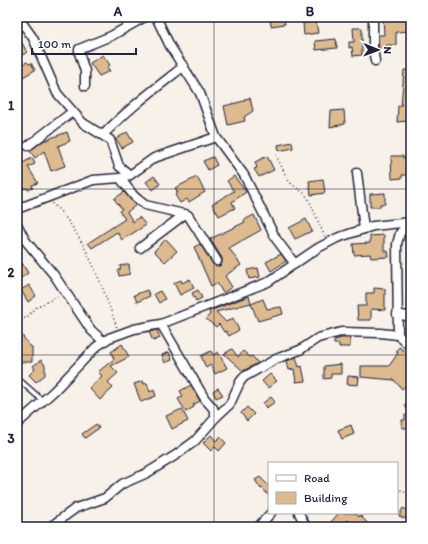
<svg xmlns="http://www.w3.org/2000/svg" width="428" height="544" viewBox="0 0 428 544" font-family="Itim,sans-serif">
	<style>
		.building { fill: #ddba8f; stroke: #22223b }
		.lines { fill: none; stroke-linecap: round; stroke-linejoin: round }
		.lane-casing { stroke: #22223b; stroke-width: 7 }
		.street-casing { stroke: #22223b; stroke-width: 11 }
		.path { stroke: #22223b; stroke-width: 1.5; stroke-dasharray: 1 3; stroke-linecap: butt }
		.lane { stroke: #fff; stroke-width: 4 }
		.street { stroke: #fff; stroke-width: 8 }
		.grid { fill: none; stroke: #22223b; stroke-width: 1; stroke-opacity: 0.55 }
		.neatline { fill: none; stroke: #22223b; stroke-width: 1.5 }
		.grid-label { font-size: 13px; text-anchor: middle; font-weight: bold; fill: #22223b }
	</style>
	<rect width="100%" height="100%" fill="#f8f1e9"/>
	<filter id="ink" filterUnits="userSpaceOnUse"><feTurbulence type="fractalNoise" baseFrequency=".025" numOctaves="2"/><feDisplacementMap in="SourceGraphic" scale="8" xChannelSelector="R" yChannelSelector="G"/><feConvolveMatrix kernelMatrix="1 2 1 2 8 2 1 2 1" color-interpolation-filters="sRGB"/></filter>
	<g filter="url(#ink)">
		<g class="building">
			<path d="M284,17L285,24L271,26L270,18Z"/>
			<path d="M383,17H409V21H411V31L396,32V45H387L384,49L379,50L378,35H384Z"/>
			<path d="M316,22L318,33L304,35L303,23Z"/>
			<path d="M353,28H362V55L353,56L352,47L349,48V42H354Z"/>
			<path d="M17,34L27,52L23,55L20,51L17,53Z"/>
			<path d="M336,39L337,48L316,50L315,41Z"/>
			<path d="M103,55L110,65L107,67L110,71L99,76L90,63Z"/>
			<path d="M27,62L29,64L31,63L35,70L23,77L17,67Z"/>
			<path d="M404,70H411L409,91H411V114H407L408,121L397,122L398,106H401Z"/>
			<path d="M250,98L253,111L244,117L245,121L228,125L224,106L244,101V99Z"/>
			<path d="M344,110L345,124L330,127L331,111Z"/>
			<path d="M67,132L70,141L58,146L65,166L51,171L44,151L35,158L30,151L43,141Z"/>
			<path d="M127,132L133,142L122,148L116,139Z"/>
			<path d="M292,142L293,148L279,151L278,145Z"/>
			<path d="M267,156L274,170L259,177L254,169L257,168L255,162Z"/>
			<path d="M391,156H403V158H408V175H402V178L392,179Z"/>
			<path d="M213,157L217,165L208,170L203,161Z"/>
			<path d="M32,158L35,164L28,167L38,183L32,185L33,188L28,190L27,188L24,189L17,171V166Z"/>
			<path d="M154,176L160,184L153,190L146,182Z"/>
			<path d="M234,176L246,192L232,202L235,208L219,216L212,204L234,191L227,181Z"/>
			<path d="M197,177L205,192L189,202L187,199L180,203L175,195L178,193L175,188Z"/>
			<path d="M323,179L325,193L311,195L309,181Z"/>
			<path d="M124,192L136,205L127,212L133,222L139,217L146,225L122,240L117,232L92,248L88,243L125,219L119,211L122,209L114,199Z"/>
			<path d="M385,193V204H380V207H370V194Z"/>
			<path d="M254,215L261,230L229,248L241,265L225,276L232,287L223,293L217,283L211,286L194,247L200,244L213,264L220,266L222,263V258L210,239L245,222L244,220Z"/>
			<path d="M306,219L312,231L295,239L289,228Z"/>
			<path d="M384,235V251H388L389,257L371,258L370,254L354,255L353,244L370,243V236Z"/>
			<path d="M166,239L177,251L165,262L154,251Z"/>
			<path d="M281,254L286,261L271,271L266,262Z"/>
			<path d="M22,263L28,273L17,281V266Z"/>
			<path d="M129,264L130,274L119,276L118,270L121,269L120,266Z"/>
			<path d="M258,268L260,277L249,279L247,270Z"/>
			<path d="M190,279L194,288L180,295L174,283L181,280L182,283Z"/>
			<path d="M29,285L36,296L28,302L21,290Z"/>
			<path d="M374,288L385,289V310L371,309V320H358L357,306H366V293H374Z"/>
			<path d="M147,290L150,296L137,302L134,295Z"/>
			<path d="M198,290L202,298L196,301L192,293Z"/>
			<path d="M160,291L165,299L159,303L154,294Z"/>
			<path d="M249,296L251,303L216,312L226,322L233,318L239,330L229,336L226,331L224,332L219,324L216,327L206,319L210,314L209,311Z"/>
			<path d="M263,299L267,309L281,307L283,314L258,321L251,304Z"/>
			<path d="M17,329L30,346L32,347V362H17Z"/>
			<path d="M157,330L160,338L153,341L149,332Z"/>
			<path d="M342,338H350V347H339V344H334V340Z"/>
			<path d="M122,344L129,357L111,366L118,373L108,382L113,388L100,400L89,388L102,376L98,372L114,359L111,352Z"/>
			<path d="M399,347L411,356V381L402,389L394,380L361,377V366H389L398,353L396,352Z"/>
			<path d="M232,349L238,357L243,351L250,357L252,356L258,363L243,371L224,354Z"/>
			<path d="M211,351L213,355L218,352L227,368L215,374L211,365L206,368L201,356Z"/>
			<path d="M169,352L172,360L165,363L162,355Z"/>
			<path d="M296,357L299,367L302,366L305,381L296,382L294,369L289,370L287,361Z"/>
			<path d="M41,360L45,365V375L36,382L29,375L35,369L33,366Z"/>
			<path d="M341,364V374H331V378L324,379V366Z"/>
			<path d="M270,374L277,381L268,388L262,381Z"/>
			<path d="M348,376L359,377L358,385L347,384Z"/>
			<path d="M143,381L144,384L147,383L150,392L154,390L156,396L141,402L134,384Z"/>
			<path d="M191,385L200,401L193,405L194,407L186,412L178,399L183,396L180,391Z"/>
			<path d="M218,388L223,395L216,398L213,391Z"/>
			<path d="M271,397L275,402L266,408L263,403Z"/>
			<path d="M411,402V428H402V420H405V415H409L405,404Z"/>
			<path d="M247,407L254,414L247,421L241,413Z"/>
			<path d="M182,409L188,421L172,429L166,416Z"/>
			<path d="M96,424L99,428L85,438L82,434Z"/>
			<path d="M351,425L354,434L342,439L338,430Z"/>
			<path d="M211,435L216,441L220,437L226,443L219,451L215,447L211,451L203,443Z"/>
			<path d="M260,477L269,486V496L262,488L261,489L255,480Z"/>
			<path d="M403,508L409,511L405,519L399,516Z"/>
			<path d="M339,513H355L359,517L360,515L371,527H356L348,520L341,527H334L330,523Z"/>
		</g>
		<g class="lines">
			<g class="lane-casing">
				<path id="lane" d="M17,378L43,401"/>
			</g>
			<g class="street-casing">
				<g id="street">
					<path d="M18,17L33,38L57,93L83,123L110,140L119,166L130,175"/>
					<path d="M156,17L170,46L200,93L216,137L244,175L276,239L295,264"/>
					<path d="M373,17V48L375,61"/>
					<path d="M85,86V71L79,53V49L111,36L145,17"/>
					<path d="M103,135C128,109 156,88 184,66"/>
					<path d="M28,146L72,112"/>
					<path d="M357,173L364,229"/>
					<path d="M120,178L134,196L145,205L188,215L217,261"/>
					<path d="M17,209L93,180L120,178L130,175L154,158L216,137"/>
					<path d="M17,224L25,240L54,275L91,330L103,341"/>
					<path d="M140,248L185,214"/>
					<path d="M397,314L411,317"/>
					<path d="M398,335L397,244L400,233L409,222"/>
					<path d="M216,417L230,404L240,382L244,377L276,359L300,350L318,338L341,332L380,333L398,335L411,347"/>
					<path d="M17,424L54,391L96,347L109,338L134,329L161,324L268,282L318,248L337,238L373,226L411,222"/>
					<path d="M299,513L306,527"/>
					<path d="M50,527L76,508L105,498L122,484L147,473L176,455L195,441L216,417L213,408L205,399L161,324"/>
					<path d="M258,527L271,513"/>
				</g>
			</g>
			<g class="path">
				<path d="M276,155L289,182L305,194L309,200L325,237"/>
				<path d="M52,203C84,232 103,288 117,328"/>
				<path d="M17,322L27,317L35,308L60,295"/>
				<path d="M397,488L411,496"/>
			</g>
			<use href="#lane" class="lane"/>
			<use href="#street" class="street"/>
		</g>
	</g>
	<path class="grid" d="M214,17V527M17,189H411M17,355H411"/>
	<rect width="428" height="544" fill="none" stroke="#fff" stroke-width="44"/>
	<rect x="268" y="462" width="130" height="52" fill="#ffffff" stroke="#a7a7b1"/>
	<rect x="276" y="475" width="20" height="6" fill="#ffffff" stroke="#a7a7b1"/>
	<text x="304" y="482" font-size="12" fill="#22223b">Road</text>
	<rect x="276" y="492" width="20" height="12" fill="#ddba8f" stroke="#a7a7b1"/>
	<text x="304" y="502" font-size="12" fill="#22223b">Building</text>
	<g transform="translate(378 50) rotate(91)" stroke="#ffffff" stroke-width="3" paint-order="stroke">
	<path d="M0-3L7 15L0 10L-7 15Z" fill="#22223b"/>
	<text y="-6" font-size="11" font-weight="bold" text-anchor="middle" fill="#22223b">N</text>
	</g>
	<path d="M32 48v6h104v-6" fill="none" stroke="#22223b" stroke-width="2"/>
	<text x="38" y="48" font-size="12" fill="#22223b" stroke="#ffffff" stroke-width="3" paint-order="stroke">100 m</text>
	<rect x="22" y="22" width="384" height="500" class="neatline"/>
	<g class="grid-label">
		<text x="118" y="16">A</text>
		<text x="310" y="16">B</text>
		<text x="11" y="110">1</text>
		<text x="11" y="277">2</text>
		<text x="11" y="443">3</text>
	</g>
</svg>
